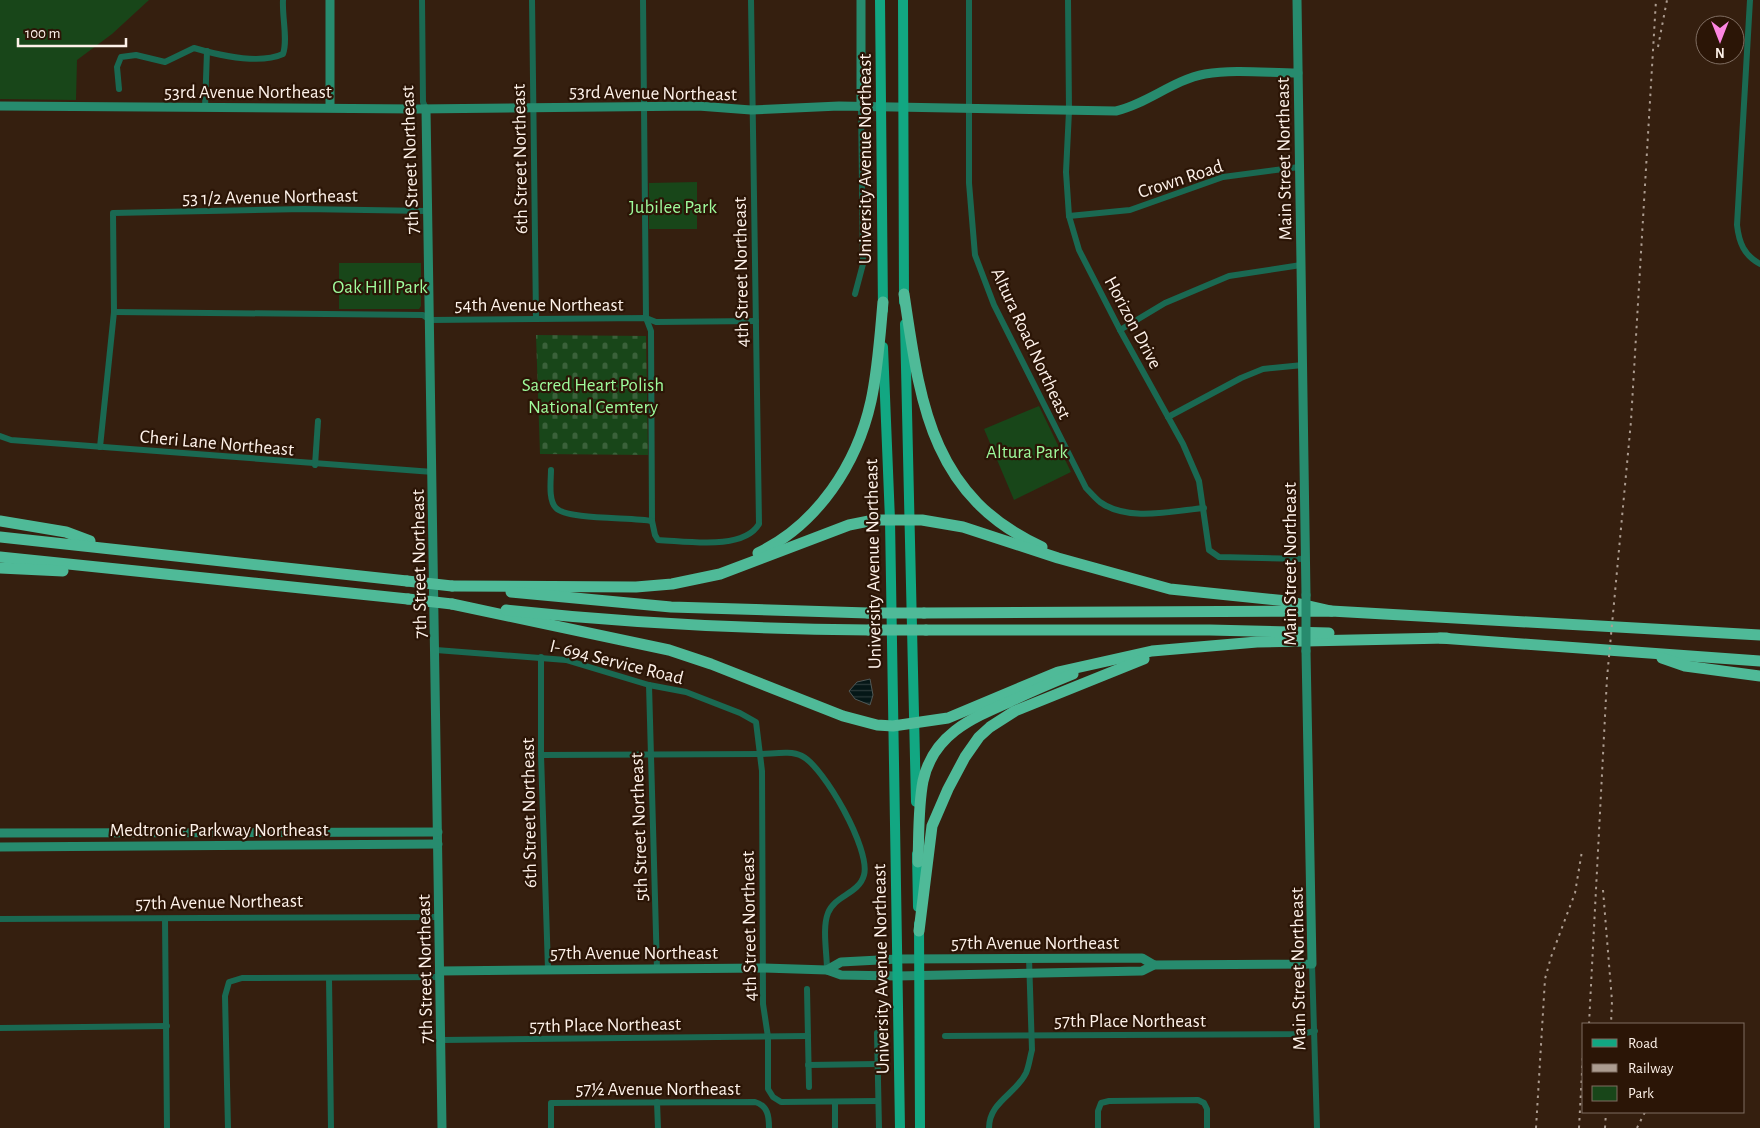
<svg xmlns="http://www.w3.org/2000/svg" width="1760" height="1128" viewBox="0 0 1760 1128" font-family="'Alegreya Sans',sans-serif">
	<style>
		.green { fill: #184619 }
		.cemetery { fill: url(#cemetery-stones) }
		.water { fill: url(#water-rules); stroke: #4f5856 }
		.lines { fill: none; stroke-linecap: round; stroke-linejoin: round }
		.street { stroke: #1a6952; stroke-width: 6 }
		.secondary { stroke: #278b6e; stroke-width: 9 }
		.primary { stroke: #12a782; stroke-width: 10 }
		.highway { stroke: #4fba98; stroke-width: 11 }
		.rail { stroke: #ac9c90; stroke-width: 2; stroke-dasharray: 2.5 5; stroke-linecap: butt }
		.secondary-bridge { stroke: #278b6e; stroke-width: 9 }
		.highway-bridge { stroke: #4fba98; stroke-width: 11 }
		.labels { text-anchor: middle; stroke-width: 4.5; stroke-linejoin: round; paint-order: stroke }
		.street-label { font-size: 19px; fill: #fdf1e9; stroke: #2b1506 }
		.park-label { font-size: 19px; fill: #9efb9c; stroke: #2b1506 }
	</style>
	<defs>
		<pattern id="cemetery-stones" width="16" height="16" patternUnits="userSpaceOnUse" patternTransform="scale(1.25)"><rect width="16" height="16" fill="#184619"/><path d="M2 7V4a2 2 0 0 1 4 0v3zM10 15v-3a2 2 0 0 1 4 0v3z" fill="#3a613a"/></pattern>
		<pattern id="water-rules" width="6" height="5" patternUnits="userSpaceOnUse" patternTransform="scale(1.25)"><rect width="6" height="5" fill="#051717"/><path d="M0 2.5h6" fill="none" stroke="#2a3939"/></pattern>
	</defs>
	<rect width="100%" height="100%" fill="#351f0f"/>
	<g class="green">
		<path d="M0,0H149L112,34L77,60L76,100L0,99Z"/>
		<path d="M697,182V229H649V183Z"/>
		<path d="M339,263H421V306L419,309H339Z"/>
		<path d="M1039,406L1071,472L1014,500L984,429Z"/>
	</g>
	<path class="cemetery" d="M536,335L646,336L648,455L540,454Z"/>
	<path class="water" d="M870,679L873,695L870,705L855,699L849,691L857,682Z"/>
	<g class="lines">
		<g class="street">
			<path d="M422,0L423,102L426,109"/>
			<path d="M532,0L536,318"/>
			<path d="M643,0L646,318L651,331L652,521L655,535L658,540C686,541 743,551 759,524L751,0"/>
			<path d="M969,0V183L975,255L994,305L1086,488C1090,492 1095,498 1100,502C1127,522 1173,511 1204,508"/>
			<path d="M1068,0L1069,111L1066,172L1069,216L1079,250L1120,330L1183,444L1199,481L1209,550L1219,557L1306,559"/>
			<path d="M1750,0L1737,225C1739,243 1744,255 1760,264"/>
			<path d="M119,89L117,67L121,57L136,55L165,62L194,48C218,55 259,65 283,54C288,40 282,17 283,0"/>
			<path d="M205,108L207,51"/>
			<path d="M1069,216L1130,210L1223,177L1299,167"/>
			<path d="M855,294L863,264L861,106"/>
			<path d="M114,312L423,315L430,320L646,318L656,322L756,321"/>
			<path d="M1120,330L1165,303L1229,276L1301,265"/>
			<path d="M1168,417L1241,378L1263,369L1303,365"/>
			<path d="M0,436L11,440L433,472"/>
			<path d="M100,447L114,312L113,213L304,209L427,211"/>
			<path d="M315,465L318,421"/>
			<path d="M551,470C551,480 548,500 556,508C567,520 633,517 652,521"/>
			<path d="M436,650L566,660L649,685L686,692L740,713L756,722L762,771L763,1004L768,1037V1089L773,1097L781,1102L878,1101"/>
			<path d="M541,657V755L548,969"/>
			<path d="M649,685L657,969"/>
			<path d="M541,755L760,754C772,754 791,750 802,756C824,767 871,850 864,875C859,894 835,895 828,913C822,928 827,953 827,970"/>
			<path d="M0,919L439,917"/>
			<path d="M165,919L167,1128"/>
			<path d="M1312,964L1317,1128"/>
			<path d="M329,978L331,1128"/>
			<path d="M807,989L809,1087"/>
			<path d="M0,1028L167,1026"/>
			<path d="M877,1033L879,1128"/>
			<path d="M945,1036L1301,1034L1315,1031"/>
			<path d="M442,1040L808,1036"/>
			<path d="M808,1065L877,1064"/>
			<path d="M657,1102L658,1128"/>
			<path d="M835,1102V1128"/>
			<path d="M228,1128L225,996L229,982L242,978L440,977"/>
			<path d="M551,1128V1103L755,1102C768,1106 769,1116 769,1128"/>
			<path d="M989,1128C989,1102 1016,1094 1026,1073C1029,1066 1030,1057 1032,1050L1029,958"/>
			<path d="M1098,1128V1111L1101,1103L1109,1101L1198,1100L1204,1103L1207,1109V1128"/>
		</g>
		<g class="secondary">
			<path d="M861,0V106"/>
			<path d="M1297,0L1306,595"/>
			<path d="M0,106L417,109L698,106L751,110L839,106L1116,111C1147,104 1173,80 1205,74C1235,69 1268,73 1298,73"/>
			<path d="M330,107V0"/>
			<path d="M426,109L442,1128"/>
			<path d="M0,833L438,832"/>
			<path d="M0,847L438,844"/>
			<path d="M827,970L841,962L898,959L1142,958L1154,965"/>
			<path d="M440,971L764,968L827,970L841,975L897,976L1142,971L1154,965L1312,964L1306,651"/>
		</g>
		<g class="primary">
			<path d="M880,0L883,310"/>
			<path d="M903,0L904,302"/>
			<path d="M905,324L916,802"/>
			<path d="M883,347L890,520L900,1128"/>
			<path d="M917,854L918,907"/>
			<path d="M919,924L920,1128"/>
		</g>
		<g class="highway">
			<path d="M904,294C920,401 930,496 1042,547"/>
			<path d="M0,521L66,532L90,541"/>
			<path d="M0,537L407,581"/>
			<path d="M758,553C818,524 857,464 871,401C878,369 880,335 883,302"/>
			<path d="M0,557L408,599"/>
			<path d="M0,568L63,571"/>
			<path d="M452,586L636,587L672,584L720,574L849,525L874,520H922L963,527L1058,558L1170,589L1287,601L1331,611"/>
			<path d="M511,592L671,607L868,613"/>
			<path d="M452,604L669,650L711,664L843,716L877,725L893,726L948,718L1058,672L1152,651L1257,642L1447,638"/>
			<path d="M506,610C627,623 747,629 869,630"/>
			<path d="M924,613L1331,611L1760,635"/>
			<path d="M926,630H1210L1329,633"/>
			<path d="M1440,638L1760,661"/>
			<path d="M1662,658L1685,666L1760,676"/>
			<path d="M918,862C919,836 918,807 923,781C933,735 970,719 1009,702C1030,692 1051,683 1073,674"/>
			<path d="M919,931L932,826L948,789L965,757L979,737L990,727L1015,711L1144,659"/>
		</g>
		<g class="rail">
			<path d="M1658,47L1667,0"/>
			<path d="M1603,890L1612,1001L1611,1024"/>
			<path d="M1589,1024L1607,678L1631,421L1656,0"/>
			<path d="M1536,1128L1545,979L1551,957L1575,893L1582,851"/>
			<path d="M1579,1128L1584,1035"/>
			<path d="M1605,1128L1606,1112"/>
			<path d="M1637,1128L1645,1112"/>
		</g>
		<path class="secondary-bridge" d="M1306,595V651"/>
		<g class="highway-bridge">
			<path d="M407,581L452,586"/>
			<path d="M408,599L452,604"/>
			<path d="M868,613H924"/>
			<path d="M869,630H926"/>
		</g>
	</g>
	<g class="labels">
		<g class="street-label">
			<text x="248" y="98">53rd Avenue Northeast</text>
			<text transform="translate(653 92) rotate(1)" y="7">53rd Avenue Northeast</text>
			<text transform="translate(519 159) rotate(-91)" y="7">6th Street Northeast</text>
			<text transform="translate(864 159) rotate(-90)" y="7">University Avenue Northeast</text>
			<text transform="translate(1283 159) rotate(-91)" y="7">Main Street Northeast</text>
			<text transform="translate(409 160) rotate(-92)" y="7">7th Street Northeast</text>
			<text transform="translate(1180 178) rotate(-18)" y="7">Crown Road</text>
			<text transform="translate(270 196) rotate(-1)" y="7">53 1/2 Avenue Northeast</text>
			<text transform="translate(740 272) rotate(-91)" y="7">4th Street Northeast</text>
			<text x="539" y="311">54th Avenue Northeast</text>
			<text transform="translate(1134 322) rotate(62)" y="7">Horizon Drive</text>
			<text transform="translate(1032 343) rotate(65)" y="7">Altura Road Northeast</text>
			<text transform="translate(217 442) rotate(5)" y="7">Cheri Lane Northeast</text>
			<text transform="translate(418 564) rotate(-91)" y="7">7th Street Northeast</text>
			<text transform="translate(872 564) rotate(-91)" y="7">University Avenue Northeast</text>
			<text transform="translate(1289 564) rotate(-90)" y="7">Main Street Northeast</text>
			<text transform="translate(617 661) rotate(14)" y="7">I- 694 Service Road</text>
			<text transform="translate(528 813) rotate(-91)" y="7">6th Street Northeast</text>
			<text transform="translate(638 827) rotate(-92)" y="7">5th Street Northeast</text>
			<text x="219" y="836">Medtronic Parkway Northeast</text>
			<text transform="translate(219 901) rotate(-1)" y="7">57th Avenue Northeast</text>
			<text transform="translate(748 926) rotate(-91)" y="7">4th Street Northeast</text>
			<text x="1035" y="949">57th Avenue Northeast</text>
			<text x="634" y="959">57th Avenue Northeast</text>
			<text transform="translate(424 969) rotate(-91)" y="7">7th Street Northeast</text>
			<text transform="translate(880 969) rotate(-91)" y="7">University Avenue Northeast</text>
			<text transform="translate(1297 969) rotate(-91)" y="7">Main Street Northeast</text>
			<text x="1130" y="1027">57th Place Northeast</text>
			<text transform="translate(605 1024) rotate(-1)" y="7">57th Place Northeast</text>
			<text x="658" y="1095">57½ Avenue Northeast</text>
		</g>
		<g class="park-label">
			<text x="673" y="213">Jubilee Park</text>
			<text x="380" y="293">Oak Hill Park</text>
			<text x="593" y="391">Sacred Heart Polish<tspan x="593" dy="22">National Cemtery</tspan></text>
			<text x="1027" y="458">Altura Park</text>
		</g>
	</g>
	<rect x="1582" y="1023" width="162" height="90" fill="#2b1506" stroke="#7f6d61"/>
	<rect x="1592" y="1039" width="25" height="8" fill="#12a782" stroke="#7f6d61"/>
	<text x="1628" y="1048" font-size="15" fill="#fdf1e9">Road</text>
	<rect x="1592" y="1064" width="25" height="8" fill="#ac9c90" stroke="#7f6d61"/>
	<text x="1628" y="1073" font-size="15" fill="#fdf1e9">Railway</text>
	<rect x="1592" y="1086" width="25" height="15" fill="#184619" stroke="#7f6d61"/>
	<text x="1628" y="1098" font-size="15" fill="#fdf1e9">Park</text>
	<g transform="translate(1720 40) rotate(180)"><circle r="24" fill="#2b1506" stroke="#7f6d61"/>
	<path d="M0-4L9 19L0 12L-9 19Z" fill="#fd86e2"/>
	<text y="-8" font-size="14" font-weight="bold" text-anchor="middle" fill="#fdf1e9">N</text>
	</g>
	<path d="M18 38v8h108v-8" fill="none" stroke="#fdf1e9" stroke-width="2.5"/>
	<text x="25" y="38" font-size="15" fill="#fdf1e9" stroke="#2b1506" stroke-width="4" paint-order="stroke">100 m</text>
</svg>
